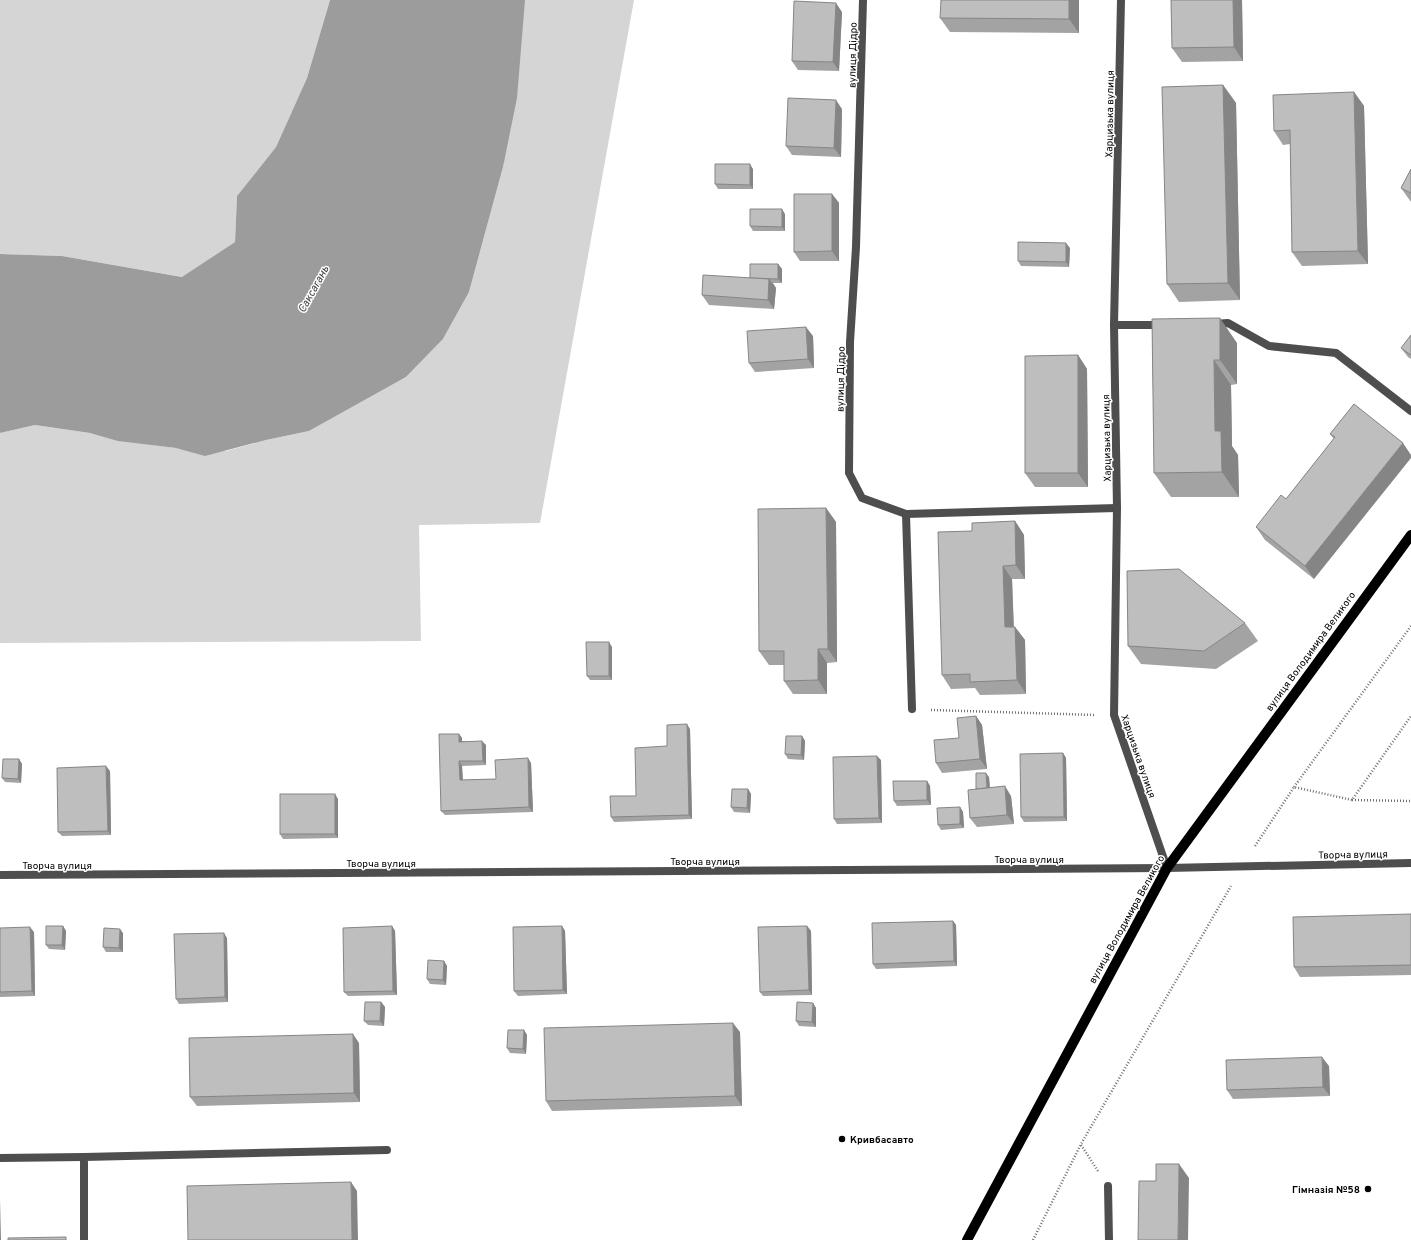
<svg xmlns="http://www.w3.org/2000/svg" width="1411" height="1240" viewBox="0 0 1411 1240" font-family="Overpass,sans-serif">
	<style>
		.green { fill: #d5d5d5 }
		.water { fill: #9c9c9c }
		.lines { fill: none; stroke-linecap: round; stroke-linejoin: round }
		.path { stroke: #707070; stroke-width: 2.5; stroke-dasharray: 1 2; stroke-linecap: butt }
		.service { stroke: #4e4e4e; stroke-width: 8 }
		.minor { stroke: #4e4e4e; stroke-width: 8 }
		.primary { stroke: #000; stroke-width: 10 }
		.wall { fill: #a3a3a3 }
		.shaded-wall { fill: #858585 }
		.building { fill: #bebebe; stroke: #858585 }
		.poi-dot { fill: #000; stroke: #fff; stroke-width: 1.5 }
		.labels { text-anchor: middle; stroke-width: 3; stroke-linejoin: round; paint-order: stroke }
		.street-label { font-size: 10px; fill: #000; stroke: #fff }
		.poi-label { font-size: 10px; font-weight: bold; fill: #000; stroke: #fff; text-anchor: start }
		.water-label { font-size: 11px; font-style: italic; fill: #3d3d3d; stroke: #fff }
	</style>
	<rect width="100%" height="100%" fill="#fff"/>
	<g class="green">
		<path d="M0,0H330L307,78L276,147L237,196L235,242L183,277L62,256L0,254Z"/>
		<path d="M524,0H634L540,523L419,525L421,641L0,643V433L35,425L90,433L138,443L176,448L226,451L266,440L309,431L406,377L443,339L469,292L503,167Z"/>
	</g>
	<path class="water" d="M330,0H525L517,98L503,167L469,292L443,339L406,377L309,431L266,440L205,456L176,448L118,441L90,433L35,425L0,433V254L62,256L182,277L235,242L237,196L276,147L307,78Z"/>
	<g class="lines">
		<g class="path">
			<path d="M931,710L1096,715"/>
			<path d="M1294,787L1411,626"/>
			<path d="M1352,800L1411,801"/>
			<path d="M1255,846L1294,787L1352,800L1411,716"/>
			<path d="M1081,1145L1098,1171"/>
			<path d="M1033,1240L1081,1144L1231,886"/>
		</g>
		<g class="service">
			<path d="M1213,324L1228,323L1269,346L1336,353L1411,411"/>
			<path d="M1114,325H1162"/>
			<path d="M906,514L912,709"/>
			<path d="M0,1158L84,1157"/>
			<path d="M84,1240V1157L387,1150"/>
		</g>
		<g class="minor">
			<path d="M863,0L856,247L850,342L849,473L862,498L906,514L1117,508"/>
			<path d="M1121,0L1114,325L1117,508L1114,715L1167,868"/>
			<path d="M0,875L1167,868L1411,863"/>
			<path d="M1108,1186L1109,1240"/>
		</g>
		<path class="primary" d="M967,1240L1167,868L1411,535"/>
	</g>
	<g class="wall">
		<path d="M1079,0V33L950,32L940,18Z"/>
		<path d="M1171,0H1242L1243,61L1182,62L1172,48Z"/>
		<path d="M842,12L839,71L798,70L792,61Z"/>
		<path d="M1223,85L1236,103L1240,300L1179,302L1167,284Z"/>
		<path d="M1354,92L1364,106L1368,264L1302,266L1292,252L1290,144L1283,145L1274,131Z"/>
		<path d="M842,109L841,157L792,155L786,146Z"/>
		<path d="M753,169V189H718L715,184Z"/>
		<path d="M1411,169V202L1401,188Z"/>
		<path d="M832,194L839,203V261H800L794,252Z"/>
		<path d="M785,214V231H753L750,226Z"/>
		<path d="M1070,248L1069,267L1021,266L1018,261Z"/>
		<path d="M778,264L782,269V283H773L776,288L774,309L709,305L702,295L750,278Z"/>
		<path d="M1152,319L1237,343V384L1231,385L1232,446L1238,455L1239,497H1171L1154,473Z"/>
		<path d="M1411,335V359L1408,357L1401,348Z"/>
		<path d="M813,336L814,368L755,372L749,363Z"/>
		<path d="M1078,355L1087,369L1088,487H1035L1025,473Z"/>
		<path d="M1354,404L1314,579L1265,540L1256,527L1286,499L1334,439L1330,434Z"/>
		<path d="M826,508L836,522L837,662L827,663V694H793L784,681V665H769L759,651Z"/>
		<path d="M1015,521L1024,535L1025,579H1012L1014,627H1015L1025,640L1026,694L980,695L975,688L951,689L942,675Z"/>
		<path d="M1245,623L1258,641L1216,669L1141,664L1128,646Z"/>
		<path d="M612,647V680H590L587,676Z"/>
		<path d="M976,716L982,725L987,769L942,773L936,763L959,738Z"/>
		<path d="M690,729L692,819L614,822L611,817L636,796L667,746Z"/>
		<path d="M459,734L462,738V741L486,745V765L462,766L463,780L496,779L531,763L533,812L445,815L441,811Z"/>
		<path d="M802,736L805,741L804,760L788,759L785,754Z"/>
		<path d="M1063,753L1066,758L1067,821L1024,822L1021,817Z"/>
		<path d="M19,759L22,764L21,783L5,782L2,778Z"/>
		<path d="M881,760L882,823L837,824L834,819Z"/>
		<path d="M110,771L111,835L62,836L58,832Z"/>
		<path d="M989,777L990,788L1011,796L1014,824L977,827L970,818L976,789Z"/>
		<path d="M927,781L930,786L931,805L897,806L894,801Z"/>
		<path d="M748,789L751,794L750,813L734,812L731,807Z"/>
		<path d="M338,799V838L283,839L280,834Z"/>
		<path d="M960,807L963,812L964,828L941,830L938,825Z"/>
		<path d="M1411,914V975L1300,977L1294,967Z"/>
		<path d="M953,921L956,925L957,966L876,969L873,964Z"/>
		<path d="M63,926L66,931L65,950L49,949L46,945Z"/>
		<path d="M392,926L395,931L397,995L348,996L344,992Z"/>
		<path d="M562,926L565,931L567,994L518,996L514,991Z"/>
		<path d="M807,926L811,931L812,995L763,996L760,992Z"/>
		<path d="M0,928L34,932L35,996L0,997Z"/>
		<path d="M123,933V952H106L103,947Z"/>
		<path d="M227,938L228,1002L179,1004L176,999Z"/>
		<path d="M444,961L447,966L446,985L430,984L427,979Z"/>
		<path d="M381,1002L385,1007L384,1026L368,1025L364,1021Z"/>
		<path d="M813,1003L816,1008V1027L799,1026L796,1021Z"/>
		<path d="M524,1030L527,1035L526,1054L510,1053L507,1048Z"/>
		<path d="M740,1032L742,1106L552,1111L546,1101Z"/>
		<path d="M359,1043L360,1102L197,1106L190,1097Z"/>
		<path d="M1329,1066L1330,1096L1233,1099L1227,1090Z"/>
	</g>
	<g class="shaded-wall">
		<path d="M1069,0H1079V33L1069,19Z"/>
		<path d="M1233,0H1242L1243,61L1234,47Z"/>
		<path d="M836,3L842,12L839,71L833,62Z"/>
		<path d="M1223,85L1236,103L1240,300L1228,283Z"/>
		<path d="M1354,92L1364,106L1368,264L1358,251Z"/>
		<path d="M836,100L842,109L841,157L834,148Z"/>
		<path d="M750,164L753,169V189L750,185Z"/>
		<path d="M832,194L839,203V261L832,251Z"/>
		<path d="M782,209L785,214V231L782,227Z"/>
		<path d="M1066,243L1070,248L1069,267L1066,262Z"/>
		<path d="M778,264L782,269V283L778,279Z"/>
		<path d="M769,279L776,288L774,309L768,300Z"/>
		<path d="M1220,318L1237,343V384L1220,360Z"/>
		<path d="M806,327L813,336L814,368L808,359Z"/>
		<path d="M1078,355L1087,369L1088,487L1078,473Z"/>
		<path d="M1214,360L1231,385L1232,446L1238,455L1239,497L1222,472L1215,431Z"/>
		<path d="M1403,443L1411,455V458L1314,579L1305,566Z"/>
		<path d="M826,508L836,522L837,662L828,649Z"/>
		<path d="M1015,521L1024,535L1025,579L1016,565Z"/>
		<path d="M1003,566L1012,579L1014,641L1005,627Z"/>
		<path d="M1015,627L1025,640L1026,694L1017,680Z"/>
		<path d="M609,642L612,647V680L609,676Z"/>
		<path d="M818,649L827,663V694L818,680Z"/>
		<path d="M976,716L982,725L987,769L980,759Z"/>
		<path d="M687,724L690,729L692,819L689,815Z"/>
		<path d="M459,734L462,738V746L459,742Z"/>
		<path d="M802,736L805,741L804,760L801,755Z"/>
		<path d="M482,741L486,745V765L483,761Z"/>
		<path d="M1063,753L1066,758L1067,821L1064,817Z"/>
		<path d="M877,756L881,760L882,823L879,818Z"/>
		<path d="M528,758L531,763L533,812L529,807Z"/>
		<path d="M19,759L22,764L21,783L18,779Z"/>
		<path d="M459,761L462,766L463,785L460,780Z"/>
		<path d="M106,766L110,771L111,835L108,831Z"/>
		<path d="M986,773L989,777L990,793L987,788Z"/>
		<path d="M927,781L930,786L931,805L927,800Z"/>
		<path d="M1005,786L1011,796L1014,824L1007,815Z"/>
		<path d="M748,789L751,794L750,813L747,808Z"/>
		<path d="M335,794L338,799V838L335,834Z"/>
		<path d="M960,807L963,812L964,828L960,824Z"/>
		<path d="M953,921L956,925L957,966L954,961Z"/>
		<path d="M63,926L66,931L65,950L62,945Z"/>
		<path d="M392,926L395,931L397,995L393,991Z"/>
		<path d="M562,926L565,931L567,994L563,990Z"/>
		<path d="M807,926L811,931L812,995L809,990Z"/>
		<path d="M30,927L34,932L35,996L32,991Z"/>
		<path d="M120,929L123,933V952L119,948Z"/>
		<path d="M224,933L227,938L228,1002L225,997Z"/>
		<path d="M444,961L447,966L446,985L443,980Z"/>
		<path d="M381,1002L385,1007L384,1026L380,1021Z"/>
		<path d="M813,1003L816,1008V1027L812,1022Z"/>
		<path d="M733,1023L740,1032L742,1106L735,1096Z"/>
		<path d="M524,1030L527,1035L526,1054L523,1049Z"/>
		<path d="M353,1034L359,1043L360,1102L354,1093Z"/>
		<path d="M1322,1057L1329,1066L1330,1096L1323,1087Z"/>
		<path d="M1179,1164L1189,1178L1188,1240H1178Z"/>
		<path d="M351,1182L357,1191L358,1240H352Z"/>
		<path d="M0,1198V1199L1,1240H0Z"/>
	</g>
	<g class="building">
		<path d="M941,0H1069V19L940,18Z"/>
		<path d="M1171,0H1233L1234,47L1172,48Z"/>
		<path d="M794,1L836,3L833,62L792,61Z"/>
		<path d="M1223,85L1228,283L1167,284L1162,87Z"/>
		<path d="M1354,92L1358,251L1292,252L1290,130L1274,131L1273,95Z"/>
		<path d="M788,98L836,100L834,148L786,146Z"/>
		<path d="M715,164H750V185L715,184Z"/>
		<path d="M1411,169V193L1401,188Z"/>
		<path d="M794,194H832V251L794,252Z"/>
		<path d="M750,209H782V227L750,226Z"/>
		<path d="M1018,242L1066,243V262L1018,261Z"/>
		<path d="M750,264H778V279L750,278Z"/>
		<path d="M703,275L769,279L768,300L702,295Z"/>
		<path d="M1220,318V360H1214L1215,431H1221L1222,472L1154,473L1152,319Z"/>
		<path d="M806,327L808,359L749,363L747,331Z"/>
		<path d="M1411,335V355L1401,348Z"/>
		<path d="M1078,355V473H1025V356Z"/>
		<path d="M1354,404L1403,443L1305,566L1256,527L1281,495L1286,499L1335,437L1330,434Z"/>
		<path d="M826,508L828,649H818V680L784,681V651H759L758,509Z"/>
		<path d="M1015,521L1016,565L1003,566L1005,627H1015L1017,680L970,682V674L942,675L938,532L972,531V523Z"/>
		<path d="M1179,569L1245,623L1204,651L1128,646L1127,571Z"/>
		<path d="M586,642H609V676H587Z"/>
		<path d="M976,716L980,759L936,763L934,740L959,738L957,718Z"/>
		<path d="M687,724L689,815L611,817L610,796H636L635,748L667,746V725Z"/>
		<path d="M439,734H459V742L482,741L483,761H459L460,780L496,779L495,760L528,758L529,807L441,811Z"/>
		<path d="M786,736H802L801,755L785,754Z"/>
		<path d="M1063,753L1064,817H1021L1020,754Z"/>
		<path d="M877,756L879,818L834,819L833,757Z"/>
		<path d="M3,759H19L18,779L2,778Z"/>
		<path d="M106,766L108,831L58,832L57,768Z"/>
		<path d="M976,773H986L987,788L976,789Z"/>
		<path d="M893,781H927V800L894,801Z"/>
		<path d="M1005,786L1007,815L970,818L968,790Z"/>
		<path d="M732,789H748L747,808L731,807Z"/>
		<rect x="280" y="794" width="55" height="40"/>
		<path d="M960,807V824L938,825L937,808Z"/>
		<path d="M1411,914V965L1294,967L1293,917Z"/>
		<path d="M953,921L954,961L873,964L872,923Z"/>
		<path d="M46,926H63L62,945H46Z"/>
		<path d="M392,926L393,991L344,992L343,928Z"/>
		<path d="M562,926L563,990L514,991L513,927Z"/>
		<path d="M807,926L809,990L760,992L758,927Z"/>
		<path d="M30,927L32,991L0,992V928Z"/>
		<path d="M104,928L120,929L119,948L103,947Z"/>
		<path d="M224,933L225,997L176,999L174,934Z"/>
		<path d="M428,960L444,961L443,980L427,979Z"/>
		<path d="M365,1002H381L380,1021H364Z"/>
		<path d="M797,1002L813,1003L812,1022L796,1021Z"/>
		<path d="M733,1023L735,1096L546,1101L544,1028Z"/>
		<path d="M508,1030H524L523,1049L507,1048Z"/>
		<path d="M353,1034L354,1093L190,1097L189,1038Z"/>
		<path d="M1322,1057L1323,1087L1227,1090L1226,1060Z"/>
		<path d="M1156,1164H1179L1178,1240H1138L1139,1181H1156Z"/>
		<path d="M351,1182L352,1240H188L187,1186Z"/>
		<path d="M66,1237V1240H8V1238Z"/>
	</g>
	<g class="poi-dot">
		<circle cx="842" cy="1139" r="4"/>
		<circle cx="1368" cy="1189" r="4"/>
	</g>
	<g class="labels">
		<g class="street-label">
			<text transform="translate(852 55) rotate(-89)" y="4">вулиця Дідро</text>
			<text transform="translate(1109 114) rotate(-89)" y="4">Харцизька вулиця</text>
			<text transform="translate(840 379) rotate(-89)" y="4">вулиця Дідро</text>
			<text transform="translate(1106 438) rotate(-91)" y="4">Харцизька вулиця</text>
			<text transform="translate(1310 651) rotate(-54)" y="4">вулиця Володимира Великого</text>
			<text transform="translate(1139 756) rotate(71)" y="4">Харцизька вулиця</text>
			<text transform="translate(1353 854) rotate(-1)" y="4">Творча вулиця</text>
			<text x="1029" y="863">Творча вулиця</text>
			<text x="705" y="865">Творча вулиця</text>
			<text x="381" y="867">Творча вулиця</text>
			<text x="57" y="869">Творча вулиця</text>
			<text transform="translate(1126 919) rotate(-61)" y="4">вулиця Володимира Великого</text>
		</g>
		<g class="poi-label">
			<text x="850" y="1143">Кривбасавто</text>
			<text x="1360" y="1193" text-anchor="end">Гімназія №58</text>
		</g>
		<g class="water-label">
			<text transform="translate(313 289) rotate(-61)" y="4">Саксагань</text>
		</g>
	</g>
</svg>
